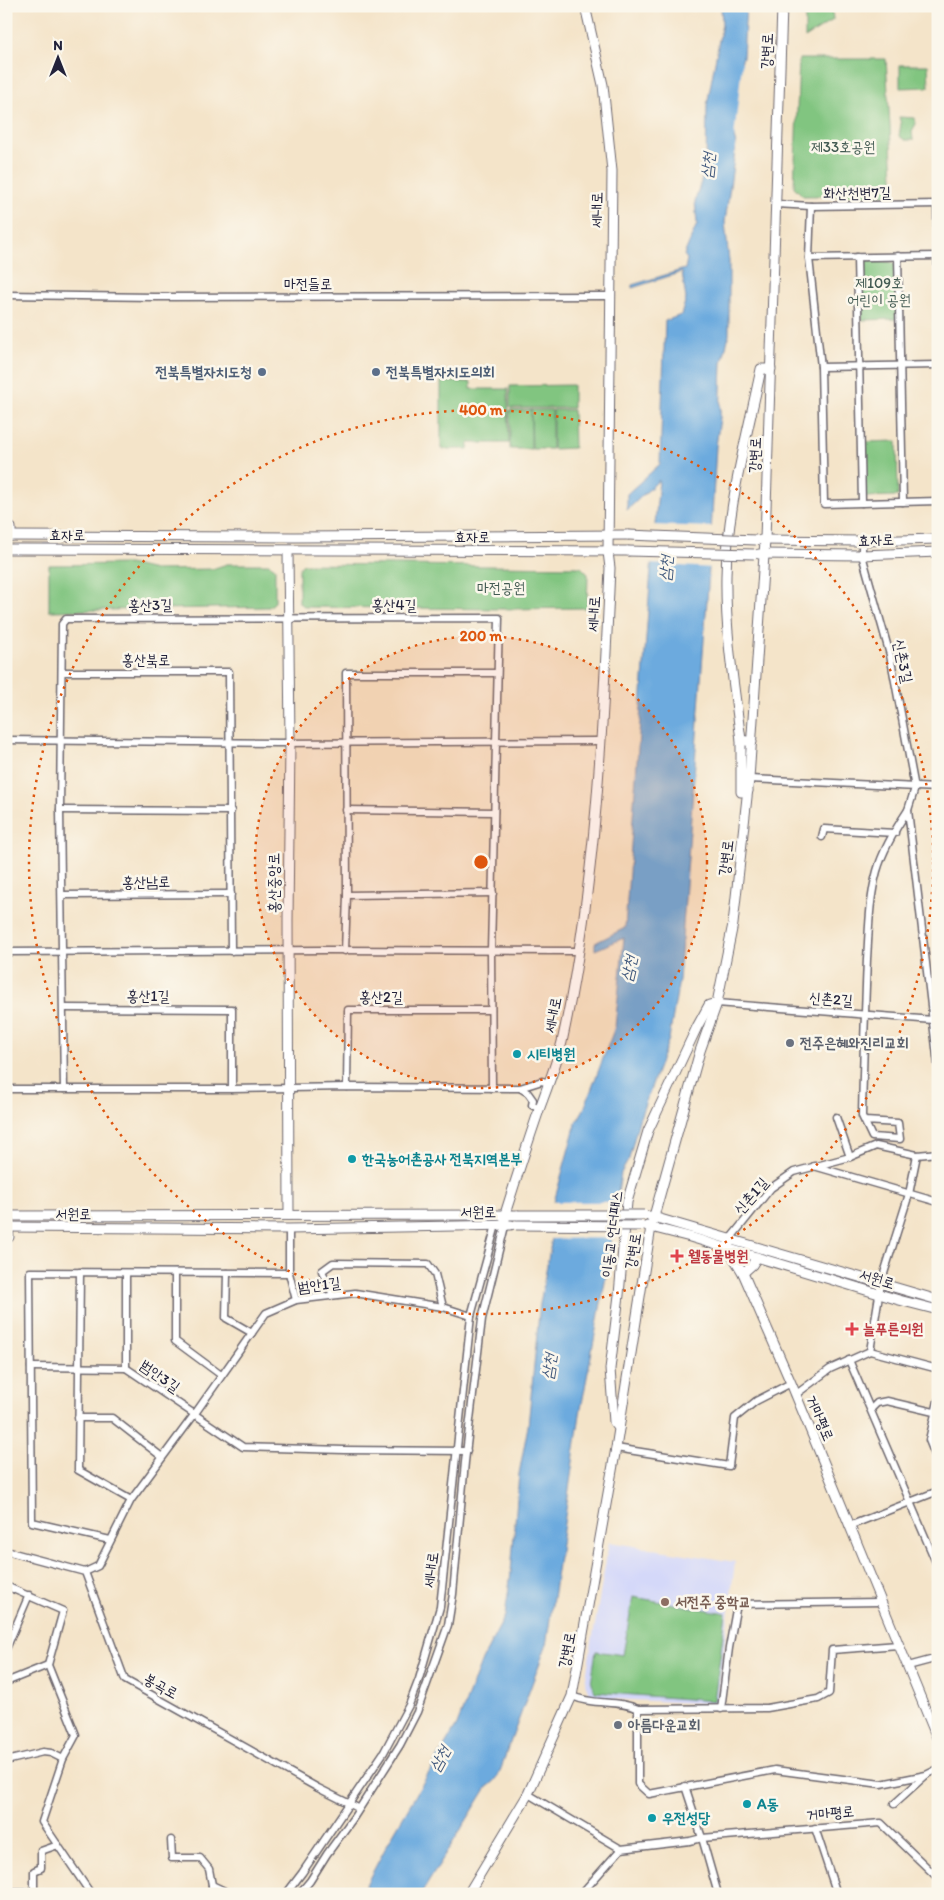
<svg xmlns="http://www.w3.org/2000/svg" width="944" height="1900" viewBox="0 0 944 1900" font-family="Itim,'Poor Story',sans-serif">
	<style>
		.built { fill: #d4d8f9 }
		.green { fill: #81c580; stroke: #52745e }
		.water { fill: #6caade; stroke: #47668c }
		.pier { fill: #f4e4c9 }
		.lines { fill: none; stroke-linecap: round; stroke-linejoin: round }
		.river { stroke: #6caade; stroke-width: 14 }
		.street-casing { stroke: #6c666d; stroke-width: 9 }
		.secondary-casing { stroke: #6c666d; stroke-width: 11 }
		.street { stroke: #fff; stroke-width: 6 }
		.secondary { stroke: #fff; stroke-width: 9 }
		.secondary-bridge-casing { stroke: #6c666d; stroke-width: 11; stroke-linecap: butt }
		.secondary-bridge { stroke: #fff; stroke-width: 9 }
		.ring { fill: none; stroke: #de560e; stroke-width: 2.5; stroke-dasharray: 2.5 5 }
		.service-dot { fill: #5c6f8a; stroke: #fbf7ec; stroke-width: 2 }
		.worship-dot { fill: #6b7280; stroke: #fbf7ec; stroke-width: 2 }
		.culture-dot { fill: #0f9aa8; stroke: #fbf7ec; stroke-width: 2 }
		.health-dot { fill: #e0444e; stroke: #fbf7ec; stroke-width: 2 }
		.education-dot { fill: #8d6e63; stroke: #fbf7ec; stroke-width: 2 }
		.labels { text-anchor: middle; stroke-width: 5; stroke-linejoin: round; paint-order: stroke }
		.street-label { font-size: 15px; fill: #22223b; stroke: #fbf7ec }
		.park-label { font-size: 15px; fill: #435b53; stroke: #fbf7ec }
		.service-label { font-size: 15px; font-weight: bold; fill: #4e5e75; stroke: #fbf7ec; text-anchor: end }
		.worship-label { font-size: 15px; font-weight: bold; fill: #5b616d; stroke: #fbf7ec; text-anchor: start }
		.culture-label { font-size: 15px; font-weight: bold; fill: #0d838f; stroke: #fbf7ec; text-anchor: start }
		.health-label { font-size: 15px; font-weight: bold; fill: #be3a42; stroke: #fbf7ec; text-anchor: start }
		.education-label { font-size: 15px; font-weight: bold; fill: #785e54; stroke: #fbf7ec; text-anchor: start }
		.water-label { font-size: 16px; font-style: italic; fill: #40587c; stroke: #fbf7ec }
		.centre { fill: #de560e; stroke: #fbf7ec; stroke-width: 2.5 }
		.ring-label { font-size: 15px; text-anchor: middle; font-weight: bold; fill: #de560e; stroke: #fbf7ec; stroke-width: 5; stroke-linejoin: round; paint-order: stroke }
	</style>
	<rect width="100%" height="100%" fill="#fbf7ec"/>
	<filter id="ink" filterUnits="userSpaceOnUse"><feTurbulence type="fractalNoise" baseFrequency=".02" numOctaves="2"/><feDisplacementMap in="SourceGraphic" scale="10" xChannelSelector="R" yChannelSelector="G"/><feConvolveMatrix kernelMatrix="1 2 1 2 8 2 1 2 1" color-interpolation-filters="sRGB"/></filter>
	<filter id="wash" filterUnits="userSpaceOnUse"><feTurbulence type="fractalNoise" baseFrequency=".0096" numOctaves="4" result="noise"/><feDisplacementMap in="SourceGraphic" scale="20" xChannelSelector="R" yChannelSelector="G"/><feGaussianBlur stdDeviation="1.12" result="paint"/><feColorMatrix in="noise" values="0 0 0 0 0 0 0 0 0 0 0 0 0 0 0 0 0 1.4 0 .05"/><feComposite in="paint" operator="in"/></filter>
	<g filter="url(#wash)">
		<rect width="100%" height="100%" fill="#f4e4c9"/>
		<path class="built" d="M609,1542L735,1562L717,1704L591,1698L585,1683Z"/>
		<g class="green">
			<path d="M805,6H834L832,10L833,20L805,38Z"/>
			<path d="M799,59H886L894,195L803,196L794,187Z"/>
			<path d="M900,65H928L929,87L900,88Z"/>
			<path d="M899,117L915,118L916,124L912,131L913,140H905L899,136L901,124Z"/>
			<path d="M868,260L891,262L896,265L897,319L862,320L861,263Z"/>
			<path d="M441,382H471V389H508L509,443H469L468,449H441Z"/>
			<path d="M573,385V408H510V386Z"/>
			<rect x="510" y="410" width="21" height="39"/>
			<path d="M531,410H552V449H532Z"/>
			<path d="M553,410H573L574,448L553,449Z"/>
			<path d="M897,441L898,496L865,497L864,442Z"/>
			<path d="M129,564L154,570L212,569L227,564H269L275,568V602L269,607L49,611V565Z"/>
			<path d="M303,564L581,567L588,574L587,608L504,609L306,607L299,603V569Z"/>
			<path d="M633,1597L726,1613L714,1701L595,1692L591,1683L596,1651L623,1655Z"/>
		</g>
		<path class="water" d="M721,6H746L743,57L725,103L736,144L725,222L729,261V335L722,363L720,418L716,446L708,586L679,980L669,1039L639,1120L629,1159L621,1173L605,1282L580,1414L546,1646L503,1762C500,1774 497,1781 487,1787L421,1894H361L394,1832L457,1725L482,1660L505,1616L511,1572L519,1474L528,1426L540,1304L552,1238L554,1202L576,1123L584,1109L615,1027L624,938L595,950V943L625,928L651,569L659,480L627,510V494L660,464L665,321L681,315L686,299L682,272L632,288V285L685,269L687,259L684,255L697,224L695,201L706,166L707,105L722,24Z"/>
		<g class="pier">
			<path d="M652,525L714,527L712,568L649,564Z"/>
			<path d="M551,1202H619L614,1238L549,1239Z"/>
		</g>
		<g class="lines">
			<path class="river" d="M727,137L735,64"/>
		</g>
	</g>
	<g filter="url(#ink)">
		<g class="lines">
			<g class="street-casing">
				<g id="street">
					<path d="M776,204L811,206L938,204"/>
					<path d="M937,204L938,299"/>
					<path d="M811,206L809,258L821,367L824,504L938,501"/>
					<path d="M898,256L903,502"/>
					<path d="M857,257L862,503"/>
					<path d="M809,258L938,256"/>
					<path d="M6,295L154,297L610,296"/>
					<path d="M821,367L938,365"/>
					<path d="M862,541V555L890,655L915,788L908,810L938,1065"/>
					<path d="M62,672H229L231,951"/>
					<path d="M6,740L278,743L600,741"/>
					<path d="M749,779L938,788"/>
					<path d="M60,810L231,811"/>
					<path d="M346,810L494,812"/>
					<path d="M822,837L824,829L895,833"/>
					<path d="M62,895L231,894"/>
					<path d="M347,895L493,893"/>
					<path d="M345,951L347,895L346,673H497"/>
					<path d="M6,952L325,950L579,951"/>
					<path d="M717,1003L933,1020"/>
					<path d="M64,1008L232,1009V1089"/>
					<path d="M347,1087L348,1010H491"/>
					<path d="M520,1088L528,1093L533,1100L532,1105L539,1109"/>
					<path d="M6,1089H232L347,1087L520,1088L542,1081L549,1083"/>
					<path d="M64,1089L60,810L62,624L66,619L499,618L491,951L492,1088"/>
					<path d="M836,1117L850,1157"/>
					<path d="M865,1121L898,1123L900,1139L872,1137L862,1116C863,1063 865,1011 867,959C869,930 869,900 877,871C883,850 896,828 908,810"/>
					<path d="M814,1166L938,1202"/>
					<path d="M289,1229V1273L296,1300"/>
					<path d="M730,1239L771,1188L794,1172L850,1157L876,1146L917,1155L938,1153"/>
					<path d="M80,1272L78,1470L131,1500"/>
					<path d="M126,1273V1368"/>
					<path d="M175,1273V1341L221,1375"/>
					<path d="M227,1273L226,1318L252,1333"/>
					<path d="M333,1295L322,1271L333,1263L428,1264L435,1274L443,1307"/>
					<path d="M870,1351L881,1283L909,1194L917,1155"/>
					<path d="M849,1360L938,1567"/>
					<path d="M31,1367L126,1368L243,1447L344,1450L467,1451"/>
					<path d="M795,1395L830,1369L870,1351L938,1369"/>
					<path d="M938,1401L929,1440L938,1462"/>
					<path d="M871,1409L877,1403L887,1401L938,1413"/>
					<path d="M78,1418H112L162,1457"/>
					<path d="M616,1448L729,1466L735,1418L756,1401L791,1383"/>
					<path d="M849,1526L938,1491"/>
					<path d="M110,1540L32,1522L30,1272L289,1273"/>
					<path d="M6,1551L85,1572L125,1680L318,1788L358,1808"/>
					<path d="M85,1572L98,1566L131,1500L194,1415L266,1313L296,1300L355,1293L443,1307L471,1316"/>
					<path d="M6,1586L63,1611L48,1665L76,1735L63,1759L42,1822L91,1894"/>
					<path d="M6,1649L29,1595"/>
					<path d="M908,1666L938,1658"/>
					<path d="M6,1682L48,1665"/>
					<path d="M572,1696C594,1706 617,1699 638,1709L767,1708L818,1699L829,1693L832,1650L898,1645"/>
					<path d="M638,1709V1784L649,1794L775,1770L881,1784L926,1775L938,1769"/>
					<path d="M721,1709L729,1648L737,1604L880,1602"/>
					<path d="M6,1761L43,1752L51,1753L63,1759"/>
					<path d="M685,1786L702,1838L881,1823L938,1878"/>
					<path d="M528,1794L621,1849L690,1841L702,1838L718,1894"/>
					<path d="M894,1804L925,1776"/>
					<path d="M815,1828L837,1894"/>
					<path d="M171,1840L172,1858H200L209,1869L212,1885L231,1894"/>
					<path d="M212,1885V1894"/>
					<path d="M6,1892L34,1893V1871L41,1868V1851L58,1845"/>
					<path d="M138,1894L141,1893"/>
					<path d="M286,1894L302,1873L384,1752L409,1705L419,1679L440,1607L471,1316L496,1225"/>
					<path d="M299,1894L310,1881L327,1854L354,1817L400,1745L417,1712L448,1625L453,1594L465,1462L482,1319L505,1226"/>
					<path d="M581,1894L621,1849"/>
				</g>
			</g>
			<g class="secondary-casing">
				<g id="secondary">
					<path d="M6,527L11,528V536"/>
					<path d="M6,536L294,537L628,535"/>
					<path d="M761,540L862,541L938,539"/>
					<path d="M6,549C213,548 420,552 628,551"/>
					<path d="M288,551L290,743L288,920L289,1215"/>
					<path d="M759,554L862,555L938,552"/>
					<path d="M741,740V792L748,791"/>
					<path d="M752,742L741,740C734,686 725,631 726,576C727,506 747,437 761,369H771"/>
					<path d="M6,1216L518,1215"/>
					<path d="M650,1216L938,1300"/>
					<path d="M505,1226V1214C516,1179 527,1145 539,1110C547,1088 556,1065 562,1042C596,887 603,726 610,568L608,552L612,171L603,85L585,6"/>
					<path d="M647,1226L690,1237L899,1300L938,1310"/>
					<path d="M6,1227L289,1229L511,1225"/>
					<path d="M6,1237H9L8,1227"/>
					<path d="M730,1239L728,1248L743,1273L791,1383L938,1740"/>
					<path d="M743,1273L752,1265L757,1257"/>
					<path d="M619,1428L614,1422L610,1369L619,1295L627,1202L648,1131L697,1027L709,1005L717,1003"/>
					<path d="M468,1894L528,1794L572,1696L616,1448L651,1227L700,1051L717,1003L733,924L749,779L765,540L782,6"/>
				</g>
			</g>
			<use href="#street" class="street"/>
			<use href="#secondary" class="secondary"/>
			<g class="secondary-bridge-casing">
				<g id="secondary-bridge">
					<path d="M628,535L756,540"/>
					<path d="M628,551L754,554"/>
					<path d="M518,1215H644"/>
					<path d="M516,1225L641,1226"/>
				</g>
			</g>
			<use href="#secondary-bridge" class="secondary-bridge"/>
		</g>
	</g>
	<circle cx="481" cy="862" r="226" fill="#de560e" fill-opacity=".12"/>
	<g class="ring">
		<circle cx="481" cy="862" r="226"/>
		<circle cx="481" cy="862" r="452"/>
	</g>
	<g class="service-dot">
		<circle cx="262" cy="372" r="5"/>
		<circle cx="376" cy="372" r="5"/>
	</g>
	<g class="worship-dot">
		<circle cx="790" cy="1043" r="5"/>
		<circle cx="618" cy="1725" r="5"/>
	</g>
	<g class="culture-dot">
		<circle cx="517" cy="1054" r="5"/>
		<circle cx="352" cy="1159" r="5"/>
		<circle cx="747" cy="1804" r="5"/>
		<circle cx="652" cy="1818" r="5"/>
	</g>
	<g class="health-dot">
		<path d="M674.5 1248.5h5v5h5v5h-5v5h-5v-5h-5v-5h5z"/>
		<path d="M849.5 1321.5h5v5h5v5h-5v5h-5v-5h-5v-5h5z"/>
	</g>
	<circle class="education-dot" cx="665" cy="1602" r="5"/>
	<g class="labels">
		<g class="street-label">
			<text transform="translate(767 51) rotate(-88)" y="5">강변로</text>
			<text transform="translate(857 193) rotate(-1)" y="5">화산천변7길</text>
			<text transform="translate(597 210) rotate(-89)" y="5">세내로</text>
			<text x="308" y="289">마전들로</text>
			<text transform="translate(755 455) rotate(-88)" y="5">강변로</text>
			<text x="67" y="540">효자로</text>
			<text x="472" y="542">효자로</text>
			<text transform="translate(876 540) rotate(-2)" y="5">효자로</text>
			<text transform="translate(150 605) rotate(-1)" y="5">홍산3길</text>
			<text x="394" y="610">홍산4길</text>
			<text transform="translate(594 614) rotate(-87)" y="5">세내로</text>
			<text x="146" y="665">홍산북로</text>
			<text transform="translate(903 661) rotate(78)" y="5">신촌3길</text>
			<text transform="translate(726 858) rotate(-83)" y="5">강변로</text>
			<text transform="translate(146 882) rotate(-1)" y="5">홍산남로</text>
			<text transform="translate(274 883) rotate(-90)" y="5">홍산중앙로</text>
			<text x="148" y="1001">홍산1길</text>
			<text x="381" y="1002">홍산2길</text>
			<text transform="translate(831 999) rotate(4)" y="5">신촌2길</text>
			<text transform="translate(553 1015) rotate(-79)" y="5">세내로</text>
			<text transform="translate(751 1196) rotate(-49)" y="5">신촌1길</text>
			<text x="478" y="1217">서원로</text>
			<text x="73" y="1219">서원로</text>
			<text transform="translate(612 1234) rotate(-83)" y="5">이동교 언더패스</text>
			<text transform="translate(633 1251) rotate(-81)" y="5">강변로</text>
			<text transform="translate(877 1279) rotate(17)" y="5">서원로</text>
			<text transform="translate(319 1285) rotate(-7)" y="5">범안1길</text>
			<text transform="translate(160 1376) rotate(35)" y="5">범안3길</text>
			<text transform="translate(820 1418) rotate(67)" y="5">거마평로</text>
			<text transform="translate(431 1570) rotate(-83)" y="5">세내로</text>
			<text transform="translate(567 1650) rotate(-79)" y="5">강변로</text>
			<text transform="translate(161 1686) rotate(29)" y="5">봉곡로</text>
			<text transform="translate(830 1813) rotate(-5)" y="5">거마평로</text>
		</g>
		<g class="park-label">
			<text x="843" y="152">제33호공원</text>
			<text x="879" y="288">제109호<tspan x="879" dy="17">어린이 공원</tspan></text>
			<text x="501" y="593">마전공원</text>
		</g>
		<g class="service-label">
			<text x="252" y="377">전북특별자치도청</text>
			<text x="386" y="377" text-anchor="start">전북특별자치도의회</text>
		</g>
		<g class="worship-label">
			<text x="800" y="1048">전주은혜와진리교회</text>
			<text x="628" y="1730">아름다운교회</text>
		</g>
		<g class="culture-label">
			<text x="527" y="1059">시티병원</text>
			<text x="362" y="1164">한국농어촌공사 전북지역본부</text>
			<text x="757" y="1809">A동</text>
			<text x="662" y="1823">우전성당</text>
		</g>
		<g class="health-label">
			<text x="688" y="1261">웰동물병원</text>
			<text x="863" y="1334">늘푸른의원</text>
		</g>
		<g class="education-label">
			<text x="675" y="1607">서전주 중학교</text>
		</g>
		<g class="water-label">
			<text transform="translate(707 165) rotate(-84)" y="6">삼천</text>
			<text transform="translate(665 568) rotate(-85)" y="6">삼천</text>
			<text transform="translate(628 968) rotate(-77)" y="6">삼천</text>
			<text transform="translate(548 1366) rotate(-81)" y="6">삼천</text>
			<text transform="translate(439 1758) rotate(-61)" y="6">삼천</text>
		</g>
	</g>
	<circle cx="481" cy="862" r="8" class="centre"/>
	<g class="ring-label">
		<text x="481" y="415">400 m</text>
		<text x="481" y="641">200 m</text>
	</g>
	<rect width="944" height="1900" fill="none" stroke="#fbf7ec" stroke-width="25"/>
	<g transform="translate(58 58)" stroke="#fbf7ec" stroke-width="4" paint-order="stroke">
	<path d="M0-4L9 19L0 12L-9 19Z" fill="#22223b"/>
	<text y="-8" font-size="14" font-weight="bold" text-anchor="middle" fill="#22223b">N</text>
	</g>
</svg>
